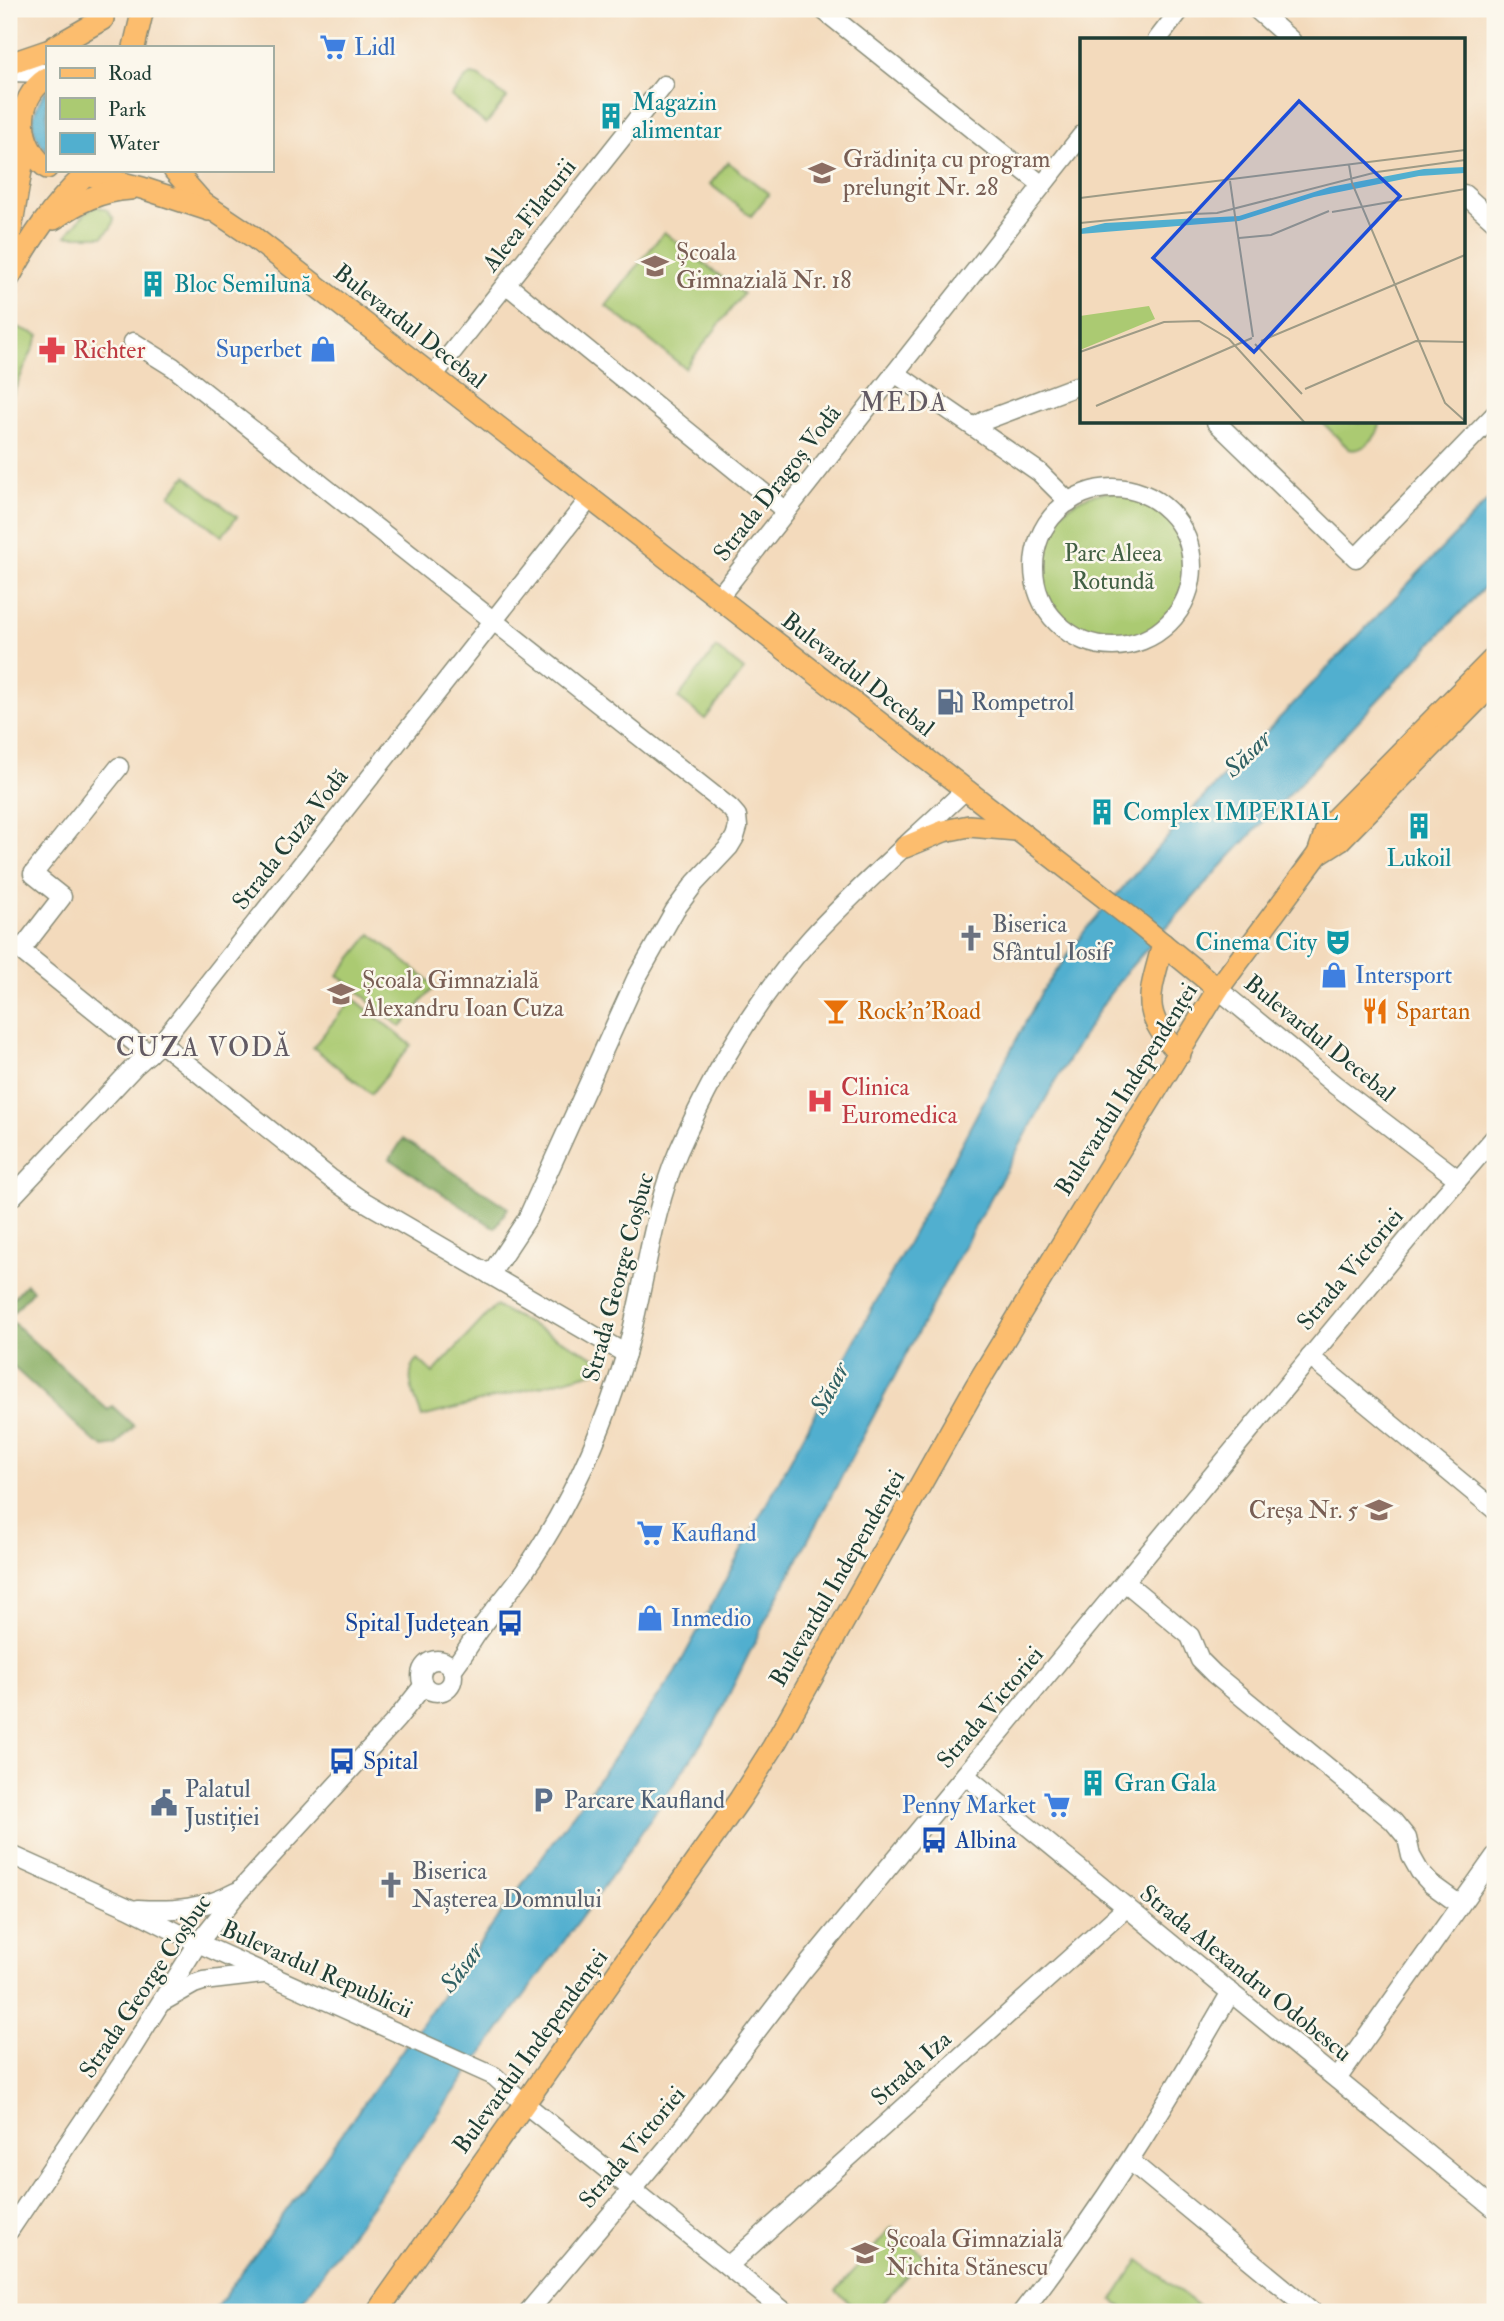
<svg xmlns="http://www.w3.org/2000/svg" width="1504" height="2321" viewBox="0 0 1504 2321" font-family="'IM FELL Double Pica',serif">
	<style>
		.green { fill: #abca72; stroke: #658453; stroke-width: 2 }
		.forest { fill: #88ae64; stroke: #54764c; stroke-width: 2 }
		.water { fill: #51afcf; stroke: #387682; stroke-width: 2 }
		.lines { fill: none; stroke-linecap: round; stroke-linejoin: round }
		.minor-casing { stroke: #898c78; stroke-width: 21 }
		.major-casing { stroke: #898c78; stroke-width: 24 }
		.minor { stroke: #fff; stroke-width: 18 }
		.major { stroke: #fcbd6e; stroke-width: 21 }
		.labels { text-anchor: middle; stroke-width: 5; stroke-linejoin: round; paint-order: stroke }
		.shop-label { font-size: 24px; fill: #366cbe; stroke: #fbf7ec; text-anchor: start }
		.culture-label { font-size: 24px; fill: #0d838f; stroke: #fbf7ec; text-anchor: start }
		.education-label { font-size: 24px; fill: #785e54; stroke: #fbf7ec; text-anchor: start }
		.street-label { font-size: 24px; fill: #1f3d34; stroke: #fbf7ec }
		.health-label { font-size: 24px; fill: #be3a42; stroke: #fbf7ec; text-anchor: start }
		.park-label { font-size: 24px; fill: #426044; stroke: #fbf7ec }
		.service-label { font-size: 24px; fill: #4e5e75; stroke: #fbf7ec; text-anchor: start }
		.worship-label { font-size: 24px; fill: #5b616d; stroke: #fbf7ec; text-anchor: start }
		.food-label { font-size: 24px; fill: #c56008; stroke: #fbf7ec; text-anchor: start }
		.transit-label { font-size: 24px; fill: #164399; stroke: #fbf7ec; text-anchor: start }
		.neighbourhood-label { font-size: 26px; letter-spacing: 2px; fill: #625a63; stroke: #fbf7ec }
		.water-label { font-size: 26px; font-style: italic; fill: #2e5f62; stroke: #fbf7ec }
		.inset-road { fill: none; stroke: #9e9b86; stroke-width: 2 }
		.view { fill: #1d4ed8; fill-opacity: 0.15; stroke: #1d4ed8; stroke-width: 3.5 }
		.inset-edge { fill: none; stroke: #1f3d34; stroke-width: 3.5 }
	</style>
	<rect width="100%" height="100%" fill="#fbf7ec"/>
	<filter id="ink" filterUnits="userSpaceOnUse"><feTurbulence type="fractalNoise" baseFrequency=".0143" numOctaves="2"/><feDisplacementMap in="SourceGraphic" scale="14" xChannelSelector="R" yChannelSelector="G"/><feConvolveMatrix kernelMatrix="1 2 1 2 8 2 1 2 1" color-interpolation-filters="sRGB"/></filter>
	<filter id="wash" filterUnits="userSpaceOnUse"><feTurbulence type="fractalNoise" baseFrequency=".00686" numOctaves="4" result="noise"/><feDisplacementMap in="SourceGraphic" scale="28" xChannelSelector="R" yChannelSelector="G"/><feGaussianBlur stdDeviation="1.57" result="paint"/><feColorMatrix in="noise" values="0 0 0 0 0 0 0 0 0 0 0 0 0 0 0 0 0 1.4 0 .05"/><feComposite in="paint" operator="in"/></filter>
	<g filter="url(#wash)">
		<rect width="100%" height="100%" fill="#f3dabc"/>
		<g class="green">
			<path d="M472,75L479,77L507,98L486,124L451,96L466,78Z"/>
			<path d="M728,162L769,194L751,216L710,184Z"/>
			<path d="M97,206L107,210L114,219L111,228L103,236H66L86,212Z"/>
			<path d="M664,232L743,294L685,368L606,306Z"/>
			<path d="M17,327L39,335L9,403V345Z"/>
			<path d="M1322,422H1380C1380,435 1363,453 1349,449Z"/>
			<path d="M186,476L237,517L222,536L170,495Z"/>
			<circle cx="1113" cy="567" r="75"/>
			<path d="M716,648L744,670L705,719L678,698Z"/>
			<path d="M371,934L435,986L401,1027L338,975Z"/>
			<path d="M353,998L411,1045L371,1094L313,1047Z"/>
			<path d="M495,1306L602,1361L598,1371L422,1417C416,1399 402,1375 418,1359L433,1373Z"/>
			<path d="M892,2227L924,2256L875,2312H860L836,2291Z"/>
			<path d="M1139,2260L1207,2312H1126L1127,2310L1113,2300Z"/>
		</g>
		<g class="forest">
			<path d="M403,1139L508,1208L495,1228L390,1159Z"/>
			<path d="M26,1284L33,1290L9,1317V1303Z"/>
			<path d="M9,1319L108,1410L112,1406L134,1426L116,1445L104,1447L93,1440L9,1363Z"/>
		</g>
		<g class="water">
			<path d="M47,88V151C25,129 32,111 47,88Z"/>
			<path d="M1495,493V576L1228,859L1127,971L1104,1002L1055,1082L952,1268L764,1623L715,1723L618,1867L294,2312H213L675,1673L951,1163L1041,993L1086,929L1200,801Z"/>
		</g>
	</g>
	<g filter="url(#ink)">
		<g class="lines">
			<g class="minor-casing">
				<g id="minor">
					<path d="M822,9L1042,185"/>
					<path d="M1256,9L1291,40"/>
					<path d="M1157,40L1181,9"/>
					<path d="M9,72L47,73"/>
					<path d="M1464,194L1495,222"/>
					<path d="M506,284L786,511"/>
					<path d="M133,342L173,367L730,808L737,816L738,827L735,837L729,847L695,883L675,910L636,979L527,1219L490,1275"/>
					<path d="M895,373L1039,472L1069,502"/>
					<path d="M433,376L664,85"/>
					<path d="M1216,422L1356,558L1495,414"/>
					<path d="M974,427L986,420L1082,384"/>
					<circle cx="1113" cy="567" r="79"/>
					<path d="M718,598L1082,135"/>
					<path d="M9,941L149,1054"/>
					<path d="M21,950L62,897L33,874L119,767"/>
					<path d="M1218,989L1335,1085L1458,1179"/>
					<path d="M161,1043L330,1178L360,1199L626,1354"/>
					<path d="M13,1196L134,1067L161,1043L590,498"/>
					<path d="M1310,1357L1495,1510"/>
					<path d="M1125,1582L1190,1636L1200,1660L1214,1674L1393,1821L1407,1838L1411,1856L1420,1872L1431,1884L1460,1905"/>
					<circle cx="437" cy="1676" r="16"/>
					<path d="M452,1670C461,1659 468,1647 476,1635C491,1613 509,1593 524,1572C570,1505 602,1434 625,1357C645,1289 650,1218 678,1152C712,1075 756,999 812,937C860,885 914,839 965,790"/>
					<path d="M965,1775L1495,2209"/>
					<path d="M9,1854L129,1908L198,1943L494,2076L524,2103L785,2312"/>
					<path d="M138,1909C173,1911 205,1909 236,1892"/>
					<path d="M164,2001L194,1984L203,1981L263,1974"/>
					<path d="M1337,2079L1495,1856"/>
					<path d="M1130,2161L1313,2312"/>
					<path d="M9,2231L131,2050L198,1943L242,1888L396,1720L423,1686"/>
					<path d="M728,2266L1127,1907"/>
					<path d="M528,2312L667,2148L801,1973L1436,1205L1495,1137"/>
					<path d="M1022,2312C1101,2211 1167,2103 1231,1992"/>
				</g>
			</g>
			<g class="major-casing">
				<g id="major">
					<path d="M54,47L103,19"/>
					<path d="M134,47L143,9"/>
					<path d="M9,64L47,51"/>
					<path d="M47,78C14,99 17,146 47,168"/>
					<path d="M174,170L203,203L252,236L1135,921L1218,989"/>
					<path d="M90,175L142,188L209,210"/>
					<path d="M54,219C78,202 100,191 130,189"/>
					<path d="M9,242L26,141"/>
					<path d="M9,278C30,240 52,206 84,176"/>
					<path d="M905,847L944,831L969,826L1016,830"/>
					<path d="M1318,854L1327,827L1495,657"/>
					<path d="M1163,944C1150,995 1138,1012 1180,1054"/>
					<path d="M377,2312L740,1799L773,1747L976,1386L1076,1221L1218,989L1318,854L1340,840L1495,682"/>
				</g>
			</g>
			<use href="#minor" class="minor"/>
			<use href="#major" class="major"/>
		</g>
	</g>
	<defs>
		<g id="supermarket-bare" transform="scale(2.1)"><path d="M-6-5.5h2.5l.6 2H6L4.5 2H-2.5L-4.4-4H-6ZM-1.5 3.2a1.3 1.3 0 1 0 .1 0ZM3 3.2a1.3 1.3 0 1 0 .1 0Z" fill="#3f7fe0" stroke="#fbf7ec" stroke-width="2.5" paint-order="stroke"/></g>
		<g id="building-bare" transform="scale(2.1)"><path d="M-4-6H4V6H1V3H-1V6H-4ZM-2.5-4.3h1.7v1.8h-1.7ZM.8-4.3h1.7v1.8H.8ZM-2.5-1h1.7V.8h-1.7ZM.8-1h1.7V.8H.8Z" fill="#0f9aa8" stroke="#fbf7ec" stroke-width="2.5" paint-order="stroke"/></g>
		<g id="school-bare" transform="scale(2.1)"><path d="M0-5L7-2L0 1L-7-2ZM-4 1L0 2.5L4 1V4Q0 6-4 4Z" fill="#8d6e63" stroke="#fbf7ec" stroke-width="2.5" paint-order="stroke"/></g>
		<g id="shop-bare" transform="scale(2.1)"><path d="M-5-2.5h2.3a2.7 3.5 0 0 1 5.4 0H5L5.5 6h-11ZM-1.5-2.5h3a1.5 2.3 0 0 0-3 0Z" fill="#3f7fe0" stroke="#fbf7ec" stroke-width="2.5" paint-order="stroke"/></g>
		<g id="pharmacy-bare" transform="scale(2.1)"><path d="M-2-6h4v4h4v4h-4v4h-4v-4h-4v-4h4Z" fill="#e0444e" stroke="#fbf7ec" stroke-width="2.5" paint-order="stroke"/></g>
		<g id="fuel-bare" transform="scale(2.1)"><path d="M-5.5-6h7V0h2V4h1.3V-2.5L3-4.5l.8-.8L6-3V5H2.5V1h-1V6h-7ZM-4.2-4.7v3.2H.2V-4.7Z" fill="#5c6f8a" stroke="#fbf7ec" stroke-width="2.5" paint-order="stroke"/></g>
		<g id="church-bare" transform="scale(2.1)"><path d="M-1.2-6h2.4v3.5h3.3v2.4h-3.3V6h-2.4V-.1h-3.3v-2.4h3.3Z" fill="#6b7280" stroke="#fbf7ec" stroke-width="2.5" paint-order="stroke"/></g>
		<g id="theatre-bare" transform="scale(2.1)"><path d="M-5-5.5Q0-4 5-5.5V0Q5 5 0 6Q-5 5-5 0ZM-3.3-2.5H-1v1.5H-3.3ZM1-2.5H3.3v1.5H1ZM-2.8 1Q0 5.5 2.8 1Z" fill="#0f9aa8" stroke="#fbf7ec" stroke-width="2.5" paint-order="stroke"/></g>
		<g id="bar-bare" transform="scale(2.1)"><path d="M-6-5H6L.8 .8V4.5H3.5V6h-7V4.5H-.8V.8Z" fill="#e8710a" stroke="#fbf7ec" stroke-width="2.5" paint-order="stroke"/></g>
		<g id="restaurant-bare" transform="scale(2.1)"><path d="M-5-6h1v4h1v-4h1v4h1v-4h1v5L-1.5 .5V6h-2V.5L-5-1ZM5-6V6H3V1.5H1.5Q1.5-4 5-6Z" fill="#e8710a" stroke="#fbf7ec" stroke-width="2.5" paint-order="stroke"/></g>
		<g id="hospital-bare" transform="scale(2.1)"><path d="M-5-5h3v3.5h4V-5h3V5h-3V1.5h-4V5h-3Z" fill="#e0444e" stroke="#fbf7ec" stroke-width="2.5" paint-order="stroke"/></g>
		<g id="bus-bare" transform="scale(2.1)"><path d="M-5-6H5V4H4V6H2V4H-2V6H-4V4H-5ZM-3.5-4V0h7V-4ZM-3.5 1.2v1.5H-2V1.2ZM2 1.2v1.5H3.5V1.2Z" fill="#1a4fb4" stroke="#fbf7ec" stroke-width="2.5" paint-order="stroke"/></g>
		<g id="parking-bare" transform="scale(2.1)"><path d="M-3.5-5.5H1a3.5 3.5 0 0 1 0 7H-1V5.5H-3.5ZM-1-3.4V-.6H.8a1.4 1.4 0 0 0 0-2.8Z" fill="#5c6f8a" stroke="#fbf7ec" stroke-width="2.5" paint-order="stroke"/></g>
		<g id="civic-bare" transform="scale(2.1)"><path d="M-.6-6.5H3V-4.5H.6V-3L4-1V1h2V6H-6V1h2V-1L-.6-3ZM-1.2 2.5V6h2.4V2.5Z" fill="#5c6f8a" stroke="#fbf7ec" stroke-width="2.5" paint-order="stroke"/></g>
	</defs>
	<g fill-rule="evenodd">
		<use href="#supermarket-bare" x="333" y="47"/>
		<use href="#building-bare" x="611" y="116"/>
		<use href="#school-bare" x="822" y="173"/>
		<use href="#school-bare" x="655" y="266"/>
		<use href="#building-bare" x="153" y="284"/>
		<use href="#shop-bare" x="323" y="349"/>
		<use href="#pharmacy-bare" x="52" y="350"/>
		<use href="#fuel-bare" x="950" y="702"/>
		<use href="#building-bare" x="1102" y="812"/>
		<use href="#building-bare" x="1419" y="826"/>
		<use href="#church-bare" x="971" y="938"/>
		<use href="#theatre-bare" x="1338" y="942"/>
		<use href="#shop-bare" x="1334" y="975"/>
		<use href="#school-bare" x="341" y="994"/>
		<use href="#bar-bare" x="836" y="1011"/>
		<use href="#restaurant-bare" x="1375" y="1011"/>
		<use href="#hospital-bare" x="820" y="1101"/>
		<use href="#school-bare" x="1379" y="1510"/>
		<use href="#supermarket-bare" x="650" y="1533"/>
		<use href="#shop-bare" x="650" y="1618"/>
		<use href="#bus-bare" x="510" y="1623"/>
		<use href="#bus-bare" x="342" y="1761"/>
		<use href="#building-bare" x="1093" y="1783"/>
		<use href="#parking-bare" x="543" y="1800"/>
		<use href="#civic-bare" x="164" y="1803"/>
		<use href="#supermarket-bare" x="1057" y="1805"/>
		<use href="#bus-bare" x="934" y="1840"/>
		<use href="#church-bare" x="391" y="1885"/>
		<use href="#school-bare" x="865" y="2253"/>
	</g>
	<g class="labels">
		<g class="shop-label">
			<text x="354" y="55">Lidl</text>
			<text x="302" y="357" text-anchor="end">Superbet</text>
			<text x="1355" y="983">Intersport</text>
			<text x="671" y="1541">Kaufland</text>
			<text x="671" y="1626">Inmedio</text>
			<text x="1036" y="1813" text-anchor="end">Penny Market</text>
		</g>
		<g class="culture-label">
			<text x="632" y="110">Magazin<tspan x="632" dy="28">alimentar</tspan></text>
			<text x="174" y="292">Bloc Semilună</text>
			<text x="1123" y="820">Complex IMPERIAL</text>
			<text x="1419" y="866" text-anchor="middle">Lukoil</text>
			<text x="1317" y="950" text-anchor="end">Cinema City</text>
			<text x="1114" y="1791">Gran Gala</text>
		</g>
		<g class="education-label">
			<text x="843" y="167">Grădinița cu program<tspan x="843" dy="28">prelungit Nr. 28</tspan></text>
			<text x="676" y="260">Școala<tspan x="676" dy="28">Gimnazială Nr. 18</tspan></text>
			<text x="362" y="988">Școala Gimnazială<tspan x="362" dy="28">Alexandru Ioan Cuza</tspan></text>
			<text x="1358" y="1518" text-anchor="end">Creșa Nr. 5</text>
			<text x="886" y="2247">Școala Gimnazială<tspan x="886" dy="28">Nichita Stănescu</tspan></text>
		</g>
		<g class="street-label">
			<text transform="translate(529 215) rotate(-52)" y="8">Aleea Filaturii</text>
			<text transform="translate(410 326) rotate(38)" y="8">Bulevardul Decebal</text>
			<text transform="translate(777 483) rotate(-52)" y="8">Strada Dragoș Vodă</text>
			<text transform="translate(858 674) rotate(38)" y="8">Bulevardul Decebal</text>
			<text transform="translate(290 839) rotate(-52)" y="8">Strada Cuza Vodă</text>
			<text transform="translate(1320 1038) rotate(39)" y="8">Bulevardul Decebal</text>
			<text transform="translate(1126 1089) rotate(-58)" y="8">Bulevardul Independenței</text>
			<text transform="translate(1350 1269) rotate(-50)" y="8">Strada Victoriei</text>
			<text transform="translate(618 1277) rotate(-75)" y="8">Strada George Coșbuc</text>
			<text transform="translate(837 1578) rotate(-60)" y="8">Bulevardul Independenței</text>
			<text transform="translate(990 1707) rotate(-50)" y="8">Strada Victoriei</text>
			<text transform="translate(317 1969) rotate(24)" y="8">Bulevardul Republicii</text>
			<text transform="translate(1246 1973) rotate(39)" y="8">Strada Alexandru Odobescu</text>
			<text transform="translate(145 1986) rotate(-56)" y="8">Strada George Coșbuc</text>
			<text transform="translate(530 2051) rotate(-54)" y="8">Bulevardul Independenței</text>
			<text transform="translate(911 2068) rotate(-42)" y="8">Strada Iza</text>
			<text transform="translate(632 2147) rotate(-50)" y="8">Strada Victoriei</text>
		</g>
		<g class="health-label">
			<text x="73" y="358">Richter</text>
			<text x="841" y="1095">Clinica<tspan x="841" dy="28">Euromedica</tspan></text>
		</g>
		<g class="park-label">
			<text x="1113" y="561">Parc Aleea<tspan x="1113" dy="28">Rotundă</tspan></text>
		</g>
		<g class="service-label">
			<text x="971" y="710">Rompetrol</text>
			<text x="185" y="1797">Palatul<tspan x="185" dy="28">Justiției</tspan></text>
			<text x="564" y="1808">Parcare Kaufland</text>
		</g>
		<g class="worship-label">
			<text x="992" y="932">Biserica<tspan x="992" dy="28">Sfântul Iosif</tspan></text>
			<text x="412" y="1879">Biserica<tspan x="412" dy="28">Nașterea Domnului</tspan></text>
		</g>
		<g class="food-label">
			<text x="857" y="1019">Rock'n'Road</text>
			<text x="1396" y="1019">Spartan</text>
		</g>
		<g class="transit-label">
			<text x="489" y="1631" text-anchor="end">Spital Județean</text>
			<text x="363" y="1769">Spital</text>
			<text x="955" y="1848">Albina</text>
		</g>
		<g class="neighbourhood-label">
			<text x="904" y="411">MEDA</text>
			<text x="204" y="1056">CUZA VODĂ</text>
		</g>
		<g class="water-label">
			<text transform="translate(1247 753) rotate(-44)" y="9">Săsar</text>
			<text transform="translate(829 1388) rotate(-62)" y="9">Săsar</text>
			<text transform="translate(461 1967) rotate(-53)" y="9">Săsar</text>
		</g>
	</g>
	<g transform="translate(1080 38)">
		<rect width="385" height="385" fill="#f3dabc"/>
		<path d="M69,268L75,281L0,312V278Z" fill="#abca72"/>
		<path d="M385,129V135L339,138L234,159L159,183L0,196V191L25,185L159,178L250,149L344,131Z" fill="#51afcf"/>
		<path class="inset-road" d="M269,127L272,145L365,365L385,383M150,143L154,171M0,160L385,112M154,171L173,299M252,174L385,151M114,176L137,175L297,134L385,122M0,185L112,174M159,200L191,197L249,173M181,303L385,217M175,306L222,356M0,314L84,284L119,283L149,301L225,385M225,351L336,303L385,304M16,368L172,300"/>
		<path class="view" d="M219,63L320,158L174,314L73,220Z"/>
		<rect width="385" height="385" class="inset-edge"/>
	</g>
	<rect width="1504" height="2321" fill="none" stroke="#fbf7ec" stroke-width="35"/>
	<rect x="46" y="46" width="228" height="126" fill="#fbf7ec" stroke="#a3ada2" stroke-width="2"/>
	<rect x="60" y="68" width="35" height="10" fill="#fcbd6e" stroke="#a3ada2" stroke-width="2"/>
	<text x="108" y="80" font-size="21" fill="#1f3d34">Road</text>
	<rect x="60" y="98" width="35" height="21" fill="#abca72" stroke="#a3ada2" stroke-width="2"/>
	<text x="108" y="116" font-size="21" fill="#1f3d34">Park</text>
	<rect x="60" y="133" width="35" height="21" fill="#51afcf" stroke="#a3ada2" stroke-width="2"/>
	<text x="108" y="150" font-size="21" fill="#1f3d34">Water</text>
</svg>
